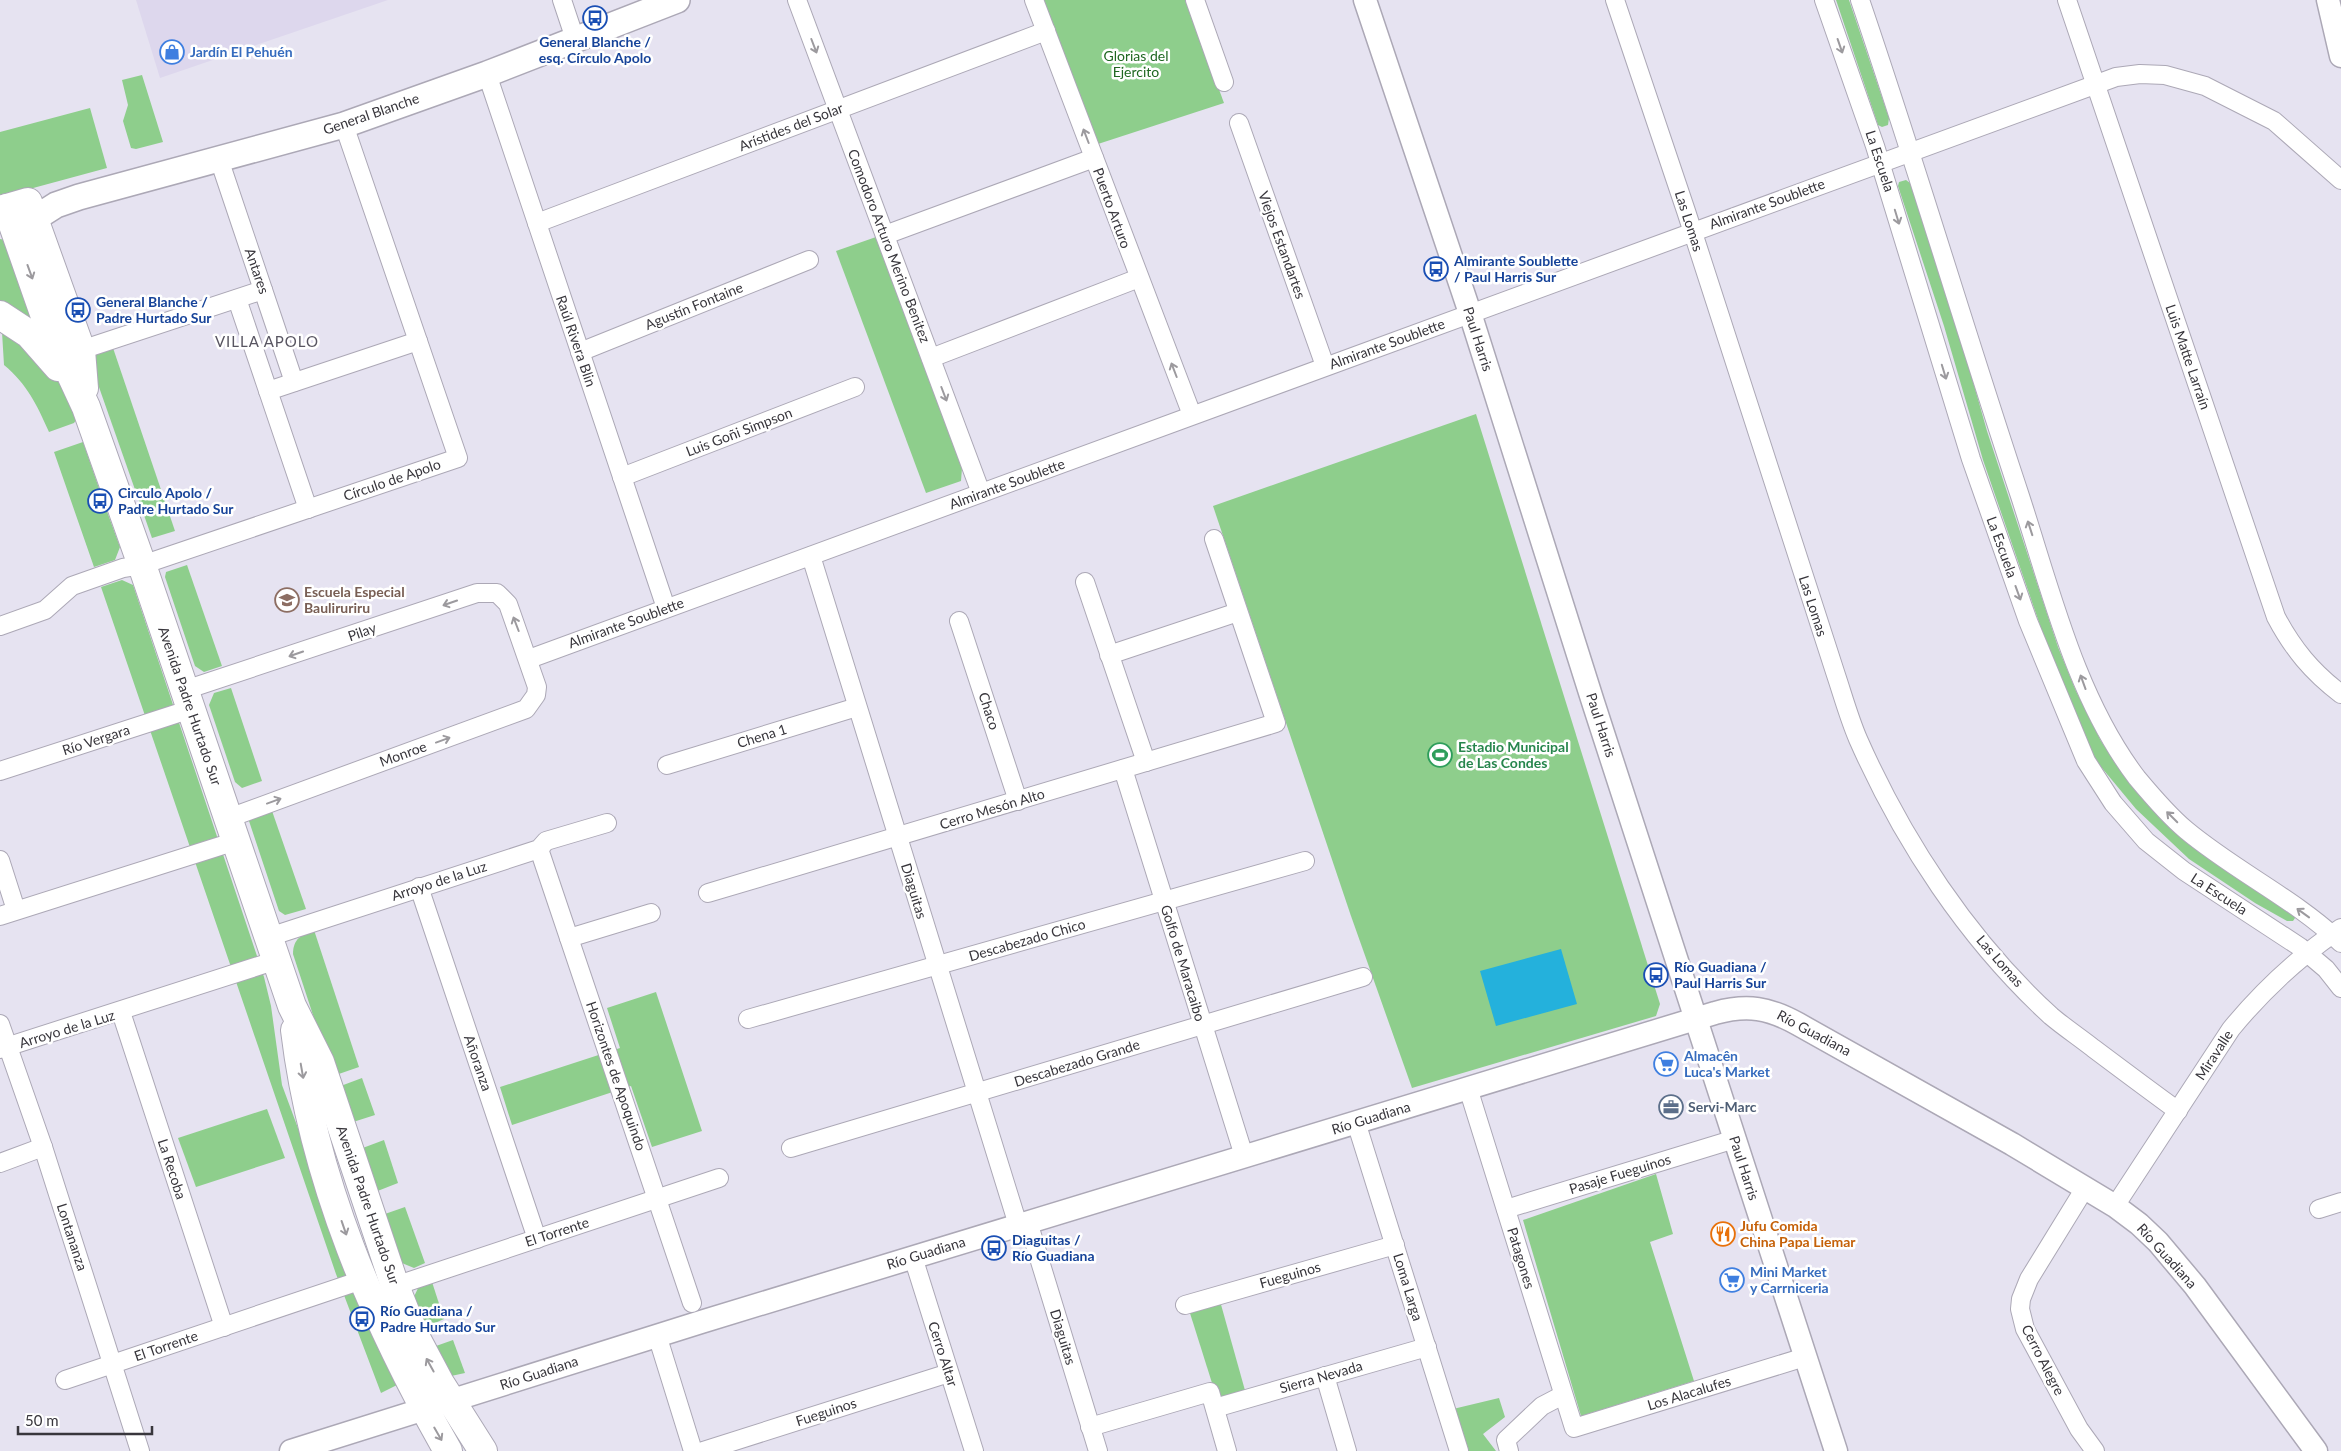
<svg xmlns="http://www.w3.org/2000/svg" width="2341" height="1451" viewBox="0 0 2341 1451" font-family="Lato,sans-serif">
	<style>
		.commercial { fill: #ddd7ed }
		.green { fill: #8ece8c }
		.water { fill: #24b1dc }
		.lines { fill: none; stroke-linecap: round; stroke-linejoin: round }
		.minor-casing { stroke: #aca8b6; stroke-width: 20 }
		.tertiary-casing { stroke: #aca8b6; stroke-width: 25 }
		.secondary-casing { stroke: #aca8b6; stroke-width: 28 }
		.primary-casing { stroke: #aca8b6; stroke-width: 30 }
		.minor { stroke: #fff; stroke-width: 18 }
		.tertiary { stroke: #fff; stroke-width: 22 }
		.secondary { stroke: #fff; stroke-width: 25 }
		.primary { stroke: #fff; stroke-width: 28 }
		.oneway { stroke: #9c9a9e }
		.labels { text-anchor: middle; stroke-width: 5; stroke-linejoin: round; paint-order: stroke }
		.transit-label { font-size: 14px; font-weight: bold; fill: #164399; stroke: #fff; text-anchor: start }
		.shop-label { font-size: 14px; font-weight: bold; fill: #366cbe; stroke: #fff; text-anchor: start }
		.park-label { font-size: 14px; fill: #1f6721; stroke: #fff }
		.street-label { font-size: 14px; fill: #38363c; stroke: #fff }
		.education-label { font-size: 14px; font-weight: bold; fill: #785e54; stroke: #fff; text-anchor: start }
		.leisure-label { font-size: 14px; font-weight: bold; fill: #27864d; stroke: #fff; text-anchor: start }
		.service-label { font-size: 14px; font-weight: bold; fill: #4e5e75; stroke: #fff; text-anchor: start }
		.food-label { font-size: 14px; font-weight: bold; fill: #c56008; stroke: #fff; text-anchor: start }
		.neighbourhood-label { font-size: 15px; letter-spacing: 1px; fill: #585561; stroke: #fff }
	</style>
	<rect width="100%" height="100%" fill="#e6e3f1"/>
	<path class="commercial" d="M136,0H388L160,78Z"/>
	<g class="green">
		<path d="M1041,0H1186L1224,103L1098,144Z"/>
		<path d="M1836,0H1849L1889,118L1888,125L1882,127L1878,125Z"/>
		<path d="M142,75L163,142L136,149L131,148L123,121L128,105L122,80Z"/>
		<path d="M90,108L107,168L0,197V132Z"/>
		<path d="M1906,180L1910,183L1957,325L1987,431L2058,647L2076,691L2101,741L2131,784L2294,914L2295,918L2293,921H2287L2255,903L2189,859L2136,809L2092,756L2062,689L1983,460L1944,326L1898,186L1899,182Z"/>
		<path d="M876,237L962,468L961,481L926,493L836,251Z"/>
		<path d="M0,239L6,240L32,320L0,304Z"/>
		<path d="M4,330L59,380L75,415L76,420L74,423L49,432C37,405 27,384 4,365L2,332Z"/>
		<path d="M112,345L175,531L152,538L87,353Z"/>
		<path d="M1476,414L1660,1004L1656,1016L1412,1088L1351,916L1213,506Z"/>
		<path d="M83,442L101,494L92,496L96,508L105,506L120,547L115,560L94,567L54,452Z"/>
		<path d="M187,565L222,666L204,672L195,666L165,577L166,572Z"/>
		<path d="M122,580L133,585L264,977L271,1006L282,1085L378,1344L397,1385L381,1393L336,1274L101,587Z"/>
		<path d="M231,688L262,781L242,788L235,782L209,705L214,693Z"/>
		<path d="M271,808L306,909L285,915L279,911L248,818Z"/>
		<path d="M314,930L359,1067L333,1076L293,954C293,939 301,935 314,930Z"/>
		<path d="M656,992L702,1131L652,1147L631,1086L512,1125L500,1087L620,1048L607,1008Z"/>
		<path d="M362,1078L375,1115L350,1123L338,1087Z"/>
		<path d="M267,1109L285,1158L196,1187L178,1138Z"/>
		<path d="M384,1140L398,1183L375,1192L360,1149Z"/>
		<path d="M1656,1174L1673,1234L1650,1242L1694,1381L1581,1416L1523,1220Z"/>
		<path d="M405,1207L425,1263L414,1268L397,1261L382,1215Z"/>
		<path d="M432,1282L444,1319L426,1327L412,1301L419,1286Z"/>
		<path d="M1220,1301L1246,1394L1218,1402L1189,1310Z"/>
		<path d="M453,1340L465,1373L451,1376L436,1346Z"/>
		<path d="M1499,1398L1505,1417L1483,1434L1496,1451H1466L1453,1409Z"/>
	</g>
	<path class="water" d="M1561,949L1577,1004L1496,1026L1480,971Z"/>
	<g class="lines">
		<g class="minor-casing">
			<g id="minor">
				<path d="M562,0L575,39"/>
				<path d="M797,0L981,493"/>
				<path d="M1034,0L1192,415"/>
				<path d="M1195,0L1224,82"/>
				<path d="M1615,0L1686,211L1836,675C1843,696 1849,718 1858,739C1903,841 1968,940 2051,1016C2064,1027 2079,1037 2093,1048C2121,1069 2149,1090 2178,1111"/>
				<path d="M1824,0L1875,146L1971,459L2028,621L2086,761L2113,803L2146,841L2184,871L2300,947L2326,969L2341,988"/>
				<path d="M1860,0C1916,164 1965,331 2020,496C2051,591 2076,698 2137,778C2152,796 2168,815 2186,830C2235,871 2295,899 2341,943"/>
				<path d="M2067,0L2276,617C2293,649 2312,672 2341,694"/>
				<path d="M487,74L666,608"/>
				<path d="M1239,123L1325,366"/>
				<path d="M219,159L294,382"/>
				<path d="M537,223L1046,31"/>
				<path d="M885,235L1094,158"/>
				<path d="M237,299L308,509"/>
				<path d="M81,350L263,290"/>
				<path d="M580,352L809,260"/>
				<path d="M931,358L1139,278"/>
				<path d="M268,391L418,341"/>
				<path d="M622,477L855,387"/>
				<path d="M811,556L1018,1225"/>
				<path d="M1085,582L1146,762"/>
				<path d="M959,621L1018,801"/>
				<path d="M0,626L45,610L72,586L123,568L142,565L458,458L344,125"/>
				<path d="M1109,655L1238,612"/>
				<path d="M529,659L2116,77L2140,74L2165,75L2205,86L2274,121L2341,180"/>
				<path d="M185,690L477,593H497L508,604L537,687L536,695L526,709L229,818"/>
				<path d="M667,765L857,707"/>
				<path d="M1123,769L1244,1156"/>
				<path d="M0,771L191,709"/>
				<path d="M539,849L692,1303"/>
				<path d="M0,860L16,910"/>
				<path d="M419,887L537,1239"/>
				<path d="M708,893L1276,723L1214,539"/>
				<path d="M0,916L236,841"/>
				<path d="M269,937L539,849L546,841L607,823"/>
				<path d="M569,938L651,913"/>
				<path d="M121,1012L224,1327"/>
				<path d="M748,1019L1305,861"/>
				<path d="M0,1024L43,1147L140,1451"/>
				<path d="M0,1049L277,960"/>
				<path d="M1468,1088L1574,1428L1805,1357"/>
				<path d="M1356,1122L1459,1451"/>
				<path d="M791,1148L1363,977"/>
				<path d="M0,1163L43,1147"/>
				<path d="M2085,1188L2029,1279L2021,1299L2020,1309L2025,1329L2079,1429L2095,1451"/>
				<path d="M2115,1206L2231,1029C2263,990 2300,956 2341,928"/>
				<path d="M1506,1209L1735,1139"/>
				<path d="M2319,1209L2341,1202"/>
				<path d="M1028,1222L1098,1451"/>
				<path d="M913,1257L974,1451"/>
				<path d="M395,1286L719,1178"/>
				<path d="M1185,1305L1395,1245"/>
				<path d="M657,1335L693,1451"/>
				<path d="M1325,1376L1347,1451"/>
				<path d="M65,1380L362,1280"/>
				<path d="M1215,1408L1427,1347"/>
				<path d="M1090,1427L1210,1392L1227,1451"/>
				<path d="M703,1451L949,1373"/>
				<path d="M1509,1451L1506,1440L1542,1406L1563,1395"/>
			</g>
		</g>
		<g class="tertiary-casing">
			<g id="tertiary">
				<path d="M1365,0L1470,313L1593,702L1836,1451"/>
				<path d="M2328,0L2341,56"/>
				<path d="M291,1451L701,1322L1715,1013C1748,1004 1769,1008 1798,1024L2012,1144L2115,1206L2139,1224L2158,1242L2195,1286L2316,1451"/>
			</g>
		</g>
		<g class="secondary-casing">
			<path id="secondary" d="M34,219L56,205L79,197L344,125L487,74L677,0"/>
		</g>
		<g class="primary-casing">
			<g id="primary">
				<path d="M7,208L48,325L86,407L142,565L292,1006L320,1062L395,1286L414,1334L440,1383L483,1451"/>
				<path d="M0,210L28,202L81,350L84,388"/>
				<path d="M0,315L29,334L58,367"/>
				<path d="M295,1030C313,1180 374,1321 448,1451"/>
			</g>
		</g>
		<use href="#minor" class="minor"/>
		<use href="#tertiary" class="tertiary"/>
		<use href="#secondary" class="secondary"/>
		<use href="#primary" class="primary"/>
	</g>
	<defs><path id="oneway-shaft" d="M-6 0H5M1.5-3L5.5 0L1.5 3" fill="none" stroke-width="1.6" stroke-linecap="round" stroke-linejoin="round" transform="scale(1.25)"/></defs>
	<g class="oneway">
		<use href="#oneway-shaft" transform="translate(814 46) rotate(69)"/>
		<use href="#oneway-shaft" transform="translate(1840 46) rotate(71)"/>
		<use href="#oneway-shaft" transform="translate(1086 136) rotate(-111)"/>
		<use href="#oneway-shaft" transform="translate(1897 217) rotate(73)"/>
		<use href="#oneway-shaft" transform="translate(30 272) rotate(70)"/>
		<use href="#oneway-shaft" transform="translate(1174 370) rotate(-111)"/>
		<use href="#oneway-shaft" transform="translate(1944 372) rotate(73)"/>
		<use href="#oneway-shaft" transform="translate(944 394) rotate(69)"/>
		<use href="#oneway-shaft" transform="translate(2030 528) rotate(-108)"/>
		<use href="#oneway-shaft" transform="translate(2018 593) rotate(70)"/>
		<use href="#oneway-shaft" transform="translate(450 603) rotate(161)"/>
		<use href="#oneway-shaft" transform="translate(516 624) rotate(-111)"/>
		<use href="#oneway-shaft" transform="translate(296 654) rotate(161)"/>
		<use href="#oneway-shaft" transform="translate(2083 682) rotate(-110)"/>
		<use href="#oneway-shaft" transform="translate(443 740) rotate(-20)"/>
		<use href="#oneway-shaft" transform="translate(274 801) rotate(-20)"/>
		<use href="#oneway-shaft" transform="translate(2172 817) rotate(-135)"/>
		<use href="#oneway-shaft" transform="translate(2303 913) rotate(-144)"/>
		<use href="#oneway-shaft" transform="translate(302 1071) rotate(80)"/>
		<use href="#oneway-shaft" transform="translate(344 1228) rotate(71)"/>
		<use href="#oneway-shaft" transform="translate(430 1365) rotate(-119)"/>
		<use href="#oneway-shaft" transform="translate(438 1434) rotate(60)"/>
	</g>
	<defs>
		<g id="bus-ring" transform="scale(1.25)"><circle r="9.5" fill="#fff" stroke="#1a4fb4" stroke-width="1.5"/><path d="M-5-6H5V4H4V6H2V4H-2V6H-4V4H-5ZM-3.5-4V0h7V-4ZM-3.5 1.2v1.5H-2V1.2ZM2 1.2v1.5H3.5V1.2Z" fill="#1a4fb4"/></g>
		<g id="shop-ring" transform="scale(1.25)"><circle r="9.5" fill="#fff" stroke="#3f7fe0" stroke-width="1.5"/><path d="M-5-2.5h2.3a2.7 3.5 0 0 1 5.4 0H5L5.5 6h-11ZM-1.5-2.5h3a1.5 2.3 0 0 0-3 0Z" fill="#3f7fe0"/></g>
		<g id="school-ring" transform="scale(1.25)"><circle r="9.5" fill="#fff" stroke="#8d6e63" stroke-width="1.5"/><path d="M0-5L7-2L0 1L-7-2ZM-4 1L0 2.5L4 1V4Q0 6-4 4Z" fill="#8d6e63"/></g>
		<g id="stadium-ring" transform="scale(1.25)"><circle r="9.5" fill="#fff" stroke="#2e9e5b" stroke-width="1.5"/><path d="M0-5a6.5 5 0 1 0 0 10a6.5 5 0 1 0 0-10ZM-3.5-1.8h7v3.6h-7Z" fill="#2e9e5b"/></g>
		<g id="supermarket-ring" transform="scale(1.25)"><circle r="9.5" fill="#fff" stroke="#3f7fe0" stroke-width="1.5"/><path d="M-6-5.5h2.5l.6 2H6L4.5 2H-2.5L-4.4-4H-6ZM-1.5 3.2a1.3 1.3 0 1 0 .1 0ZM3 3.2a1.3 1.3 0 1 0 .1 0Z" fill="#3f7fe0"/></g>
		<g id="office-ring" transform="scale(1.25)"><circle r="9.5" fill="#fff" stroke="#5c6f8a" stroke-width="1.5"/><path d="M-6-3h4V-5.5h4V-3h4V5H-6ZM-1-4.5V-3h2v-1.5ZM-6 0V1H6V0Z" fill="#5c6f8a"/></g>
		<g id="restaurant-ring" transform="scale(1.25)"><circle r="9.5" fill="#fff" stroke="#e8710a" stroke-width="1.5"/><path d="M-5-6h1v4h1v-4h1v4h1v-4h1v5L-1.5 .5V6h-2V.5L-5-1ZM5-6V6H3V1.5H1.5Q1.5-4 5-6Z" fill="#e8710a"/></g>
	</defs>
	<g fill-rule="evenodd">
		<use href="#bus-ring" x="595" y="18"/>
		<use href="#shop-ring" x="172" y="52"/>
		<use href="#bus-ring" x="1436" y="269"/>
		<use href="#bus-ring" x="78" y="310"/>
		<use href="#bus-ring" x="100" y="501"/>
		<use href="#school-ring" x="287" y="600"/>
		<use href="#stadium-ring" x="1440" y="755"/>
		<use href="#bus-ring" x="1656" y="975"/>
		<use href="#supermarket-ring" x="1666" y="1064"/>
		<use href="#office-ring" x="1671" y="1107"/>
		<use href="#restaurant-ring" x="1723" y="1234"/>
		<use href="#bus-ring" x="994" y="1248"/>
		<use href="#supermarket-ring" x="1732" y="1280"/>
		<use href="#bus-ring" x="362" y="1319"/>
	</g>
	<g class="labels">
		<g class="transit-label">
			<text x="595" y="47" text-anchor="middle">General Blanche /<tspan x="595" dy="16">esq. Círculo Apolo</tspan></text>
			<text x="1454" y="266">Almirante Soublette<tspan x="1454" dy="16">/ Paul Harris Sur</tspan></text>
			<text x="96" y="307">General Blanche /<tspan x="96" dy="16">Padre Hurtado Sur</tspan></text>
			<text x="118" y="498">Circulo Apolo /<tspan x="118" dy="16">Padre Hurtado Sur</tspan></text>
			<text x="1674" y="972">Río Guadiana /<tspan x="1674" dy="16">Paul Harris Sur</tspan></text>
			<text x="1012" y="1245">Diaguitas /<tspan x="1012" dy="16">Río Guadiana</tspan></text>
			<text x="380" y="1316">Río Guadiana /<tspan x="380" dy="16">Padre Hurtado Sur</tspan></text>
		</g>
		<g class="shop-label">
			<text x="190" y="57">Jardín El Pehuén</text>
			<text x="1684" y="1061">Almacên<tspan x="1684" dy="16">Luca's Market</tspan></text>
			<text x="1750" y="1277">Mini Market<tspan x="1750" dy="16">y Carrniceria</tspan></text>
		</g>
		<g class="park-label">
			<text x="1136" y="61">Glorias del<tspan x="1136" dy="16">Ejercito</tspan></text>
		</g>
		<g class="street-label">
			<text transform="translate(371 114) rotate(-19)" y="5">General Blanche</text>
			<text transform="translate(791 127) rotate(-21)" y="5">Arístides del Solar</text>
			<text transform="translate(1880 161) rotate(72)" y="5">La Escuela</text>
			<text transform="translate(1767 204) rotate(-20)" y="5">Almirante Soublette</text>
			<text transform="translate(1112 208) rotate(70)" y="5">Puerto Arturo</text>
			<text transform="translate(1689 221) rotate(72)" y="5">Las Lomas</text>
			<text transform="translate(1282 245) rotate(70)" y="5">Viejos Estandartes</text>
			<text transform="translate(889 246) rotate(69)" y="5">Comodoro Arturo Merino Benitez</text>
			<text transform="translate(257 271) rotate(71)" y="5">Antares</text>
			<text transform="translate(694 306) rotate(-22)" y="5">Agustín Fontaine</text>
			<text transform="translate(1478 339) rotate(72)" y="5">Paul Harris</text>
			<text transform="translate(576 341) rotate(71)" y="5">Raúl Rivera Blin</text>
			<text transform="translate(1387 344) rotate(-20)" y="5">Almirante Soublette</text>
			<text transform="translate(2188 357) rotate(71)" y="5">Luis Matte Larraín</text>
			<text transform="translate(739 432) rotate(-21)" y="5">Luis Goñi Simpson</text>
			<text transform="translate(392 480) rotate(-19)" y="5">Círculo de Apolo</text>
			<text transform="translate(1007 484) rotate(-20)" y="5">Almirante Soublette</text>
			<text transform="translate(2002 547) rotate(70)" y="5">La Escuela</text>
			<text transform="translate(1813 606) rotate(72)" y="5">Las Lomas</text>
			<text transform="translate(626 623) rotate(-20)" y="5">Almirante Soublette</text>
			<text transform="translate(362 632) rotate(-19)" y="5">Pilay</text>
			<text transform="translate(190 706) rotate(71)" y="5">Avenida Padre Hurtado Sur</text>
			<text transform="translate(989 711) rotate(72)" y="5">Chaco</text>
			<text transform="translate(1601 725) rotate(72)" y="5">Paul Harris</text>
			<text transform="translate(762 736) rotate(-17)" y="5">Chena 1</text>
			<text transform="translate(96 740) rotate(-18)" y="5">Río Vergara</text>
			<text transform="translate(403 754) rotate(-20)" y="5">Monroe</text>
			<text transform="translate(992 809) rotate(-17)" y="5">Cerro Mesón Alto</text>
			<text transform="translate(439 881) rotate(-18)" y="5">Arroyo de la Luz</text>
			<text transform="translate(914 891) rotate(73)" y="5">Diaguitas</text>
			<text transform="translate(2219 894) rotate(33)" y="5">La Escuela</text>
			<text transform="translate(1027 940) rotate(-16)" y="5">Descabezado Chico</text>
			<text transform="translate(2000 961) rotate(49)" y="5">Las Lomas</text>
			<text transform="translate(1183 963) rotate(73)" y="5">Golfo de Maracaibo</text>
			<text transform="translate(67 1029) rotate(-17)" y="5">Arroyo de la Luz</text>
			<text transform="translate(1814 1033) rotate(28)" y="5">Río Guadiana</text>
			<text transform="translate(2214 1055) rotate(-57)" y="5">Miravalle</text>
			<text transform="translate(478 1063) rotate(71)" y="5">Añoranza</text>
			<text transform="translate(1077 1063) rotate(-17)" y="5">Descabezado Grande</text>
			<text transform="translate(616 1076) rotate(71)" y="5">Horizontes de Apoquindo</text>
			<text transform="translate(1371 1118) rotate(-17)" y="5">Río Guadiana</text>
			<text transform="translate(1744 1168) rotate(72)" y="5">Paul Harris</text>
			<text transform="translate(172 1169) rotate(72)" y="5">La Recoba</text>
			<text transform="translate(1620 1174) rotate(-17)" y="5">Pasaje Fueguinos</text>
			<text transform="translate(368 1205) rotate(71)" y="5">Avenida Padre Hurtado Sur</text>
			<text transform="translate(557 1232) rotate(-18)" y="5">El Torrente</text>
			<text transform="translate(72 1237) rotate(72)" y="5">Lontananza</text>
			<text transform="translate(926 1253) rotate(-17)" y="5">Río Guadiana</text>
			<text transform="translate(2167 1256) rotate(48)" y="5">Río Guadiana</text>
			<text transform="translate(1521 1258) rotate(73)" y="5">Patagones</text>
			<text transform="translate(1290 1275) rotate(-16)" y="5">Fueguinos</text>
			<text transform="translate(1408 1287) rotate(73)" y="5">Loma Larga</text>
			<text transform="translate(1063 1337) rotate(73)" y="5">Diaguitas</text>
			<text transform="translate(166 1346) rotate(-19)" y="5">El Torrente</text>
			<text transform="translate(943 1354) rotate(72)" y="5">Cerro Altar</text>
			<text transform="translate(2043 1360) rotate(63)" y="5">Cerro Alegre</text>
			<text transform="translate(539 1373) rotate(-18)" y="5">Río Guadiana</text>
			<text transform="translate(1321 1377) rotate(-16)" y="5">Sierra Nevada</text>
			<text transform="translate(1689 1393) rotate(-17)" y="5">Los Alacalufes</text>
			<text transform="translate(826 1412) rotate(-18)" y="5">Fueguinos</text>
		</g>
		<g class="education-label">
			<text x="304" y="597">Escuela Especial<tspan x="304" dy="16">Bauliruriru</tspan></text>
		</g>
		<g class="leisure-label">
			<text x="1458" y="752">Estadio Municipal<tspan x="1458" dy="16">de Las Condes</tspan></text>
		</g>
		<g class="service-label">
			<text x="1688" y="1112">Servi-Marc</text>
		</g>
		<g class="food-label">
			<text x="1740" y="1231">Jufu Comida<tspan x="1740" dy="16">China Papa Liemar</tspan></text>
		</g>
		<g class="neighbourhood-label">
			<text x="267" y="347">VILLA APOLO</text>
		</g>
	</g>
	<path d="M18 1426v8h134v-8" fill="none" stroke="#38363c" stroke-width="2.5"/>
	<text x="25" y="1426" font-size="15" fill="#38363c" stroke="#ffffff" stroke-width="4" paint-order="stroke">50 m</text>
</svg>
